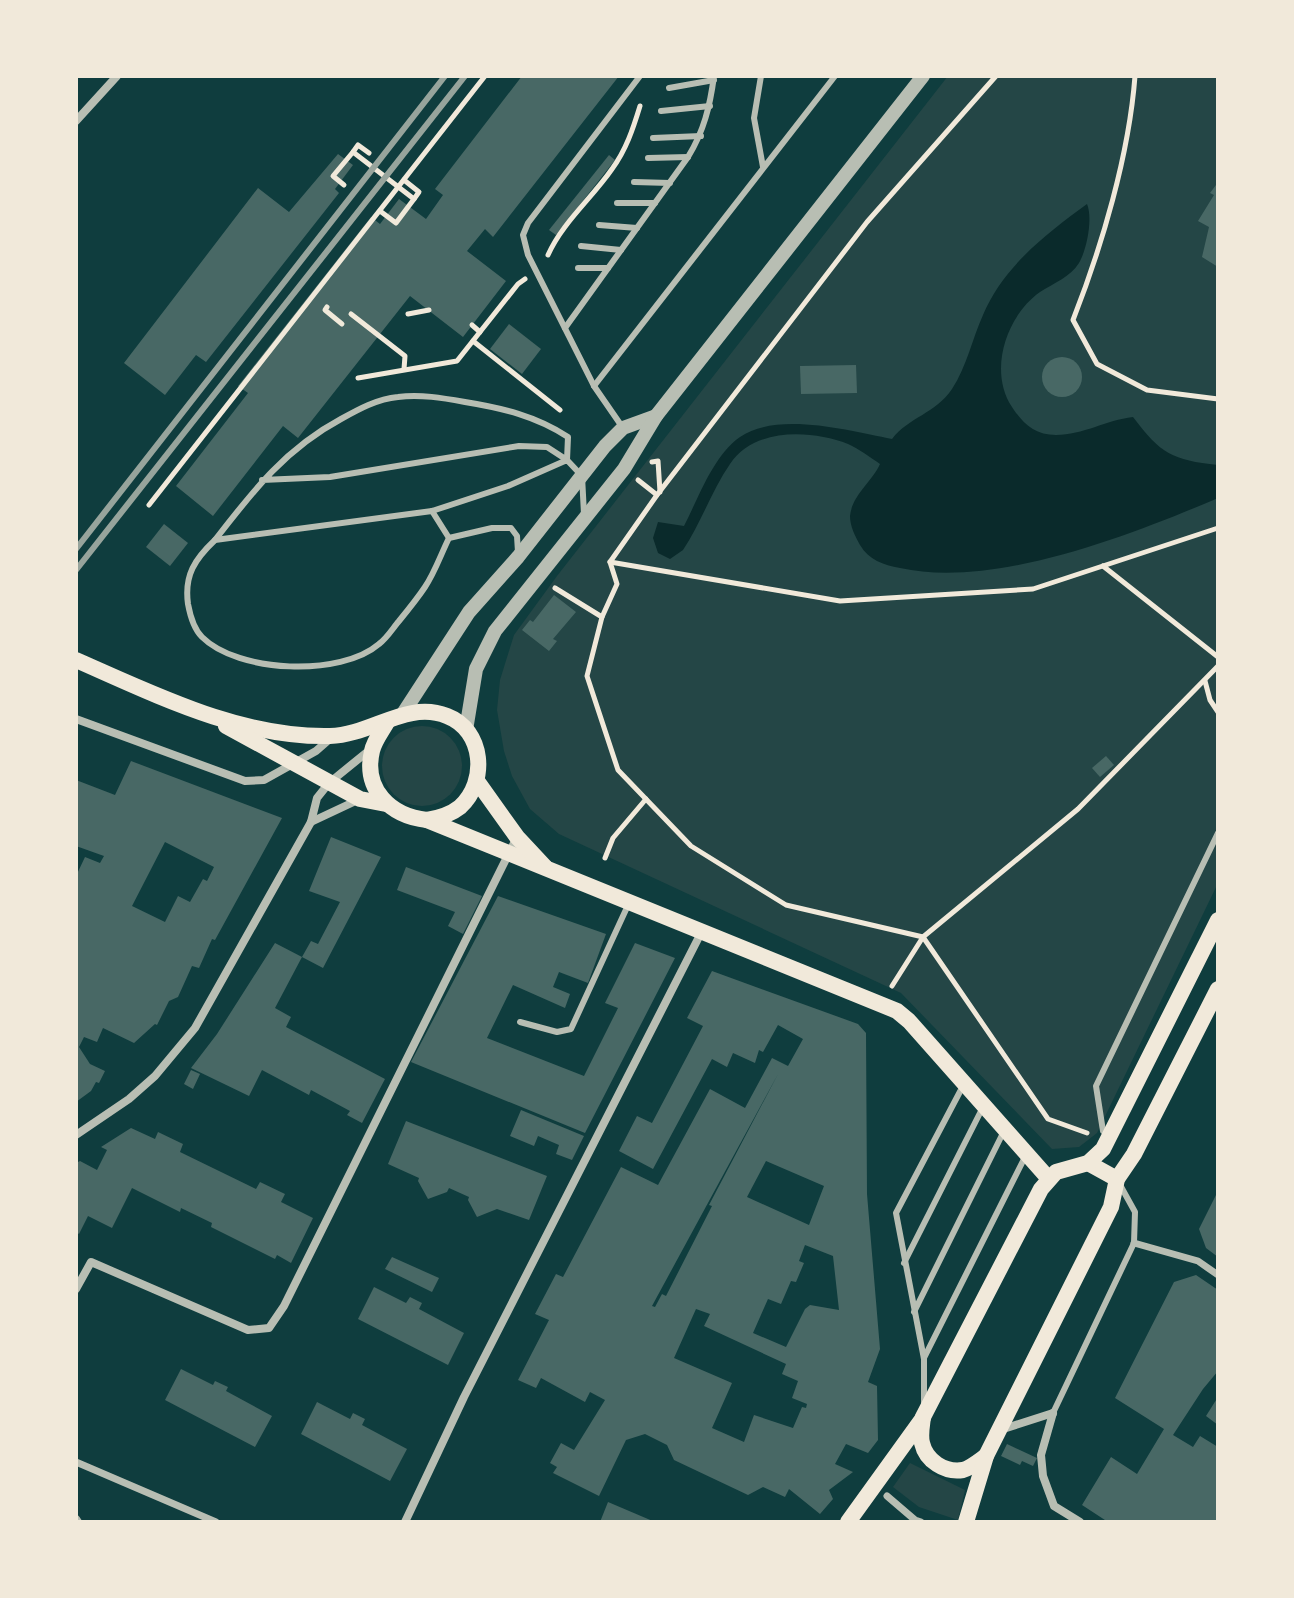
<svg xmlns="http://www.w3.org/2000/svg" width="1294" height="1598" viewBox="0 0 1294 1598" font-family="Arial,sans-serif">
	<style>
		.green { fill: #244646 }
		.water { fill: #0a2a2b }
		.building { fill: #486865; fill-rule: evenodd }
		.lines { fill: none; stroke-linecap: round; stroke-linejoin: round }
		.path { stroke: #f1e9da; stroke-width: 5 }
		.service { stroke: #b8beb3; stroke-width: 6 }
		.pedestrian { stroke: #b8beb3; stroke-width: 7 }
		.minor { stroke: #b8beb3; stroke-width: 8 }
		.tertiary { stroke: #b8beb3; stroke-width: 14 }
		.secondary { stroke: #f1e9da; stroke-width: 16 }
		.rail { stroke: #97a49c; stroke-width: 6 }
	</style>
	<rect width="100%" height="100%" fill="#0f3d3e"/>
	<g class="green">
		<path d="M948,76H1218V883L1097,1133L1079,1147L1052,1149L901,993L559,834L530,809L512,776L504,751L497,710L500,680L514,635L557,576Z"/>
		<circle cx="422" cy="766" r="40"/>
		<path d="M910,1463L965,1490L958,1520L919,1507L893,1487Z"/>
	</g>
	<path class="water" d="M1087,204C1093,218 1087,249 1079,263C1070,277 1054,283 1040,292C1006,316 988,371 1012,407C1023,424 1035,435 1056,435C1083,435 1106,420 1133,417C1161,454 1172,460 1218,465V498C1131,535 994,589 900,568C883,565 869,560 860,545C855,536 850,526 850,516C852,495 872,482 880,464C870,457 859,449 848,444C812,430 754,427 730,464C712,490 701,523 683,550L670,559L658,553L653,538L658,522L684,526C699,497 713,456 740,437C778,411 850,431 892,439C909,417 935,414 952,389C967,366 972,339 983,315C1003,267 1046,234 1087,204Z"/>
	<g class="building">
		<path d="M522,76H619L493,237L485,229L467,251L506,281L463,337L410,296L298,438L283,426L213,516L176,486L248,393L238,386L371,217L380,224L399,199L426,219L443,195L435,189Z"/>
		<path d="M338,154L353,165L335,189L339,193L206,362L196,355L165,395L124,363L258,188L289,212Z"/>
		<path d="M609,155L615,160L556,235L549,230Z"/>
		<path d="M1216,185L1218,187V267L1202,257L1209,227L1198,221L1214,195L1210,193Z"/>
		<path d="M509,324L541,349L522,374L490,349Z"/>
		<circle cx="1062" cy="377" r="20"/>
		<path d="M856,365L857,393L801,394L800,366Z"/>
		<path d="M164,524L188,543L170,566L146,547Z"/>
		<path d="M554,595L576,612L553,639L557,641L549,651L522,630L530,620L533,622Z"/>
		<path d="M1106,756L1114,765L1100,777L1092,768Z"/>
		<path d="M131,761L282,818L215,940L212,939L199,968L192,966L178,997L169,1001L157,1025L155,1024L134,1043L103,1028L97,1042L84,1037L79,1047L90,1064L105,1071L99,1083L96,1082L91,1091L76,1102V876L85,857L100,863L104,856L76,846V780L115,795ZM165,842L214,867L207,881L203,879L190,902L178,896L165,922L132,906Z"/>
		<path d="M331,837L381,857L323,968L302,957L311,941L318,944L340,902L309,891Z"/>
		<path d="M406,867L482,896L463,934L448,926L455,912L397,890Z"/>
		<path d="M498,896L606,934L588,983L559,972L553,987L570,994L565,1008L513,985L487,1038L584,1076L618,1008L605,1003L635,943L675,958L585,1133L411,1062Z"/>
		<path d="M275,943L302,957L275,1008L291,1017L286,1027L385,1079L362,1123L347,1115L350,1111L311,1090L309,1095L262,1070L249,1096L191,1068L217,1034Z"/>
		<path d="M712,971L858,1024L866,1033L867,1194L880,1349L868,1382L877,1386L878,1440L868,1453L846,1444L835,1464L853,1472L829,1490L833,1499L820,1514L789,1489L785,1497L763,1487L748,1495L674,1460L667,1445L645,1434L626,1440L599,1496L553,1473L557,1467L550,1463L561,1443L574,1450L605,1400L590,1392L585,1402L541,1378L536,1388L518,1380L549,1320L535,1314L556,1274L563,1277L621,1167L658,1185L710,1089L745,1108L772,1058L788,1066L803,1039L778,1025L763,1052L759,1050L755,1063L733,1053L727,1067L712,1059L653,1169L619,1151L637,1116L652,1123L703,1026L687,1018ZM778,1074L709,1205L712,1206L666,1296L662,1294L655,1307L652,1306ZM766,1161L824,1186L809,1225L747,1197ZM805,1245L833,1256L839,1310L810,1305L805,1309L786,1347L753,1333L768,1299L781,1304L791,1281L796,1282L804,1263L799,1261ZM696,1309L710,1314L704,1326L786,1364L782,1374L798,1381L792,1398L807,1404L806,1408L802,1407L793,1428L754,1415L744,1442L712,1428L732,1383L674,1358Z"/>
		<path d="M191,1070L200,1074L193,1089L184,1084Z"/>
		<path d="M521,1110L584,1136L572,1160L556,1154L559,1145L538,1136L534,1146L510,1136Z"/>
		<path d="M406,1121L547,1176L529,1220L497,1209L477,1217L468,1200L469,1197L449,1188L447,1192L428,1199L418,1181L419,1178L388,1164Z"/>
		<path d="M131,1128L155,1139L158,1132L183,1144L180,1152L256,1189L260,1182L285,1194L281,1202L313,1218L291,1263L277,1255L275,1259L211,1227L212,1223L181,1208L180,1212L132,1188L112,1228L88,1216L79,1234L76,1232V1163L80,1161L97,1170L107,1150L101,1147Z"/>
		<path d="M1218,1191V1257L1206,1248L1199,1229Z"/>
		<path d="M392,1257L439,1278L432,1292L385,1269Z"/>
		<path d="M1196,1275L1218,1290V1371L1203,1389L1173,1435L1193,1447L1200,1436L1218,1447V1522H1108L1082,1505L1111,1457L1137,1474L1164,1429L1115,1398L1174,1282Z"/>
		<path d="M374,1287L406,1303L410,1297L422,1303L419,1309L464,1333L448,1365L358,1319Z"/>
		<path d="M181,1369L213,1385L215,1381L228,1387L226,1391L272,1416L255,1447L165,1400Z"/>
		<path d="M1218,1397V1425L1206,1416Z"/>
		<path d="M317,1402L350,1419L353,1413L365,1419L362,1425L407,1449L390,1481L301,1434Z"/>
		<path d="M1007,1444L1037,1458L1033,1466L1022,1461L1020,1465L1001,1456Z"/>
		<path d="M608,1502L655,1522H600Z"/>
	</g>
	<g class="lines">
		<g class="path">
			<path d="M996,76L867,222L657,495L610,562L840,601L1033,589L1218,528"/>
			<path d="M1135,76C1129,155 1102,246 1073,320L1097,364L1147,390L1218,399"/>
			<path d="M369,153L358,145L353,152L414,199L419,192L404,180"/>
			<path d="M344,185L333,176L353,152"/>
			<path d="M380,211L396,223L414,199"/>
			<path d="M548,255C562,223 592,198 612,169C626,150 633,129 640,106"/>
			<path d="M327,307L325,310L342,324"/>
			<path d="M351,314L405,356L404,369"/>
			<path d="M408,314L429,310"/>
			<path d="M472,325L480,332"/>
			<path d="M473,341L560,410"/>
			<path d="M358,378L457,361L518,284L525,279"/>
			<path d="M652,462L658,461L660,492"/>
			<path d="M638,480L657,495"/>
			<path d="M149,505L485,76"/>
			<path d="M610,562L617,584L602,617L587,676L618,770L691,846L786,905L923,937L1048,1119L1087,1133"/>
			<path d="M1103,566L1218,657"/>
			<path d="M555,588L602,617"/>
			<path d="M1205,681L1210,700L1218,712"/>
			<path d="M605,858L613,838L646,799"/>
			<path d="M892,986L923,937L1078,809L1218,666"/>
		</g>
		<g class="service">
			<path d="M761,76L754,118L763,167"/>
			<path d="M669,88L714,80"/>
			<path d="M661,111L710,106"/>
			<path d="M653,138L701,136"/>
			<path d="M648,158L688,157"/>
			<path d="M634,182L670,183"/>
			<path d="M617,203H655"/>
			<path d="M599,225L637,228"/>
			<path d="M581,246L621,250"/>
			<path d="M578,268H608"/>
			<path d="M565,328L688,157C704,131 710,106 714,76"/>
			<path d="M594,386L835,76"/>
			<path d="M623,428L594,386L528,255L523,235L528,223L640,76"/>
			<path d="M432,511L449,538"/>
			<path d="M215,540C253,491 285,449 341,419C359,409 377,399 398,397C420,394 443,398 465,402C502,408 536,416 568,437L567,460L547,447L519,446L330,477L262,480"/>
			<path d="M518,552L517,536L511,528H492L449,538C441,554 435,572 425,587C417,599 408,610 399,621C393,628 387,638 379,644C341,677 238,673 202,637C193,628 190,615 188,604C184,575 195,559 215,540L432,511L508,486L567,460L582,476L584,514"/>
			<path d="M520,1022L557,1032L571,1029L629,903"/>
			<path d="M1107,1135L1103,1131L1096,1086L1218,833"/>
			<path d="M904,1263L982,1109"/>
			<path d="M914,1312L1003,1133"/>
			<path d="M924,1358L1025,1157"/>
			<path d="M924,1405V1359L896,1213L964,1084"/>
			<path d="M1053,1413L1134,1243L1135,1212L1119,1183"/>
		</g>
		<g class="pedestrian">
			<path d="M1134,1243L1198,1261L1218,1275"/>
			<path d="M76,1462L216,1522"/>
			<path d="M887,1496L915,1520L921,1522"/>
		</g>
		<g class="minor">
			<path d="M76,121L117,76"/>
			<path d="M76,719L245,781L264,780L316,751L332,737"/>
			<path d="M311,822L360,799"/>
			<path d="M76,1135L129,1099L155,1076L195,1028L311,822L317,798L329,783L372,748"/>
			<path d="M76,1289L91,1262L248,1330L269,1328L284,1306L517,837"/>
			<path d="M1053,1413L1041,1455L1043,1476L1054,1506L1080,1522"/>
			<path d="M1000,1430L1053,1413"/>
			<path d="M76,1519L78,1522"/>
			<path d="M405,1522L464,1397L701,933"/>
		</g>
		<g class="tertiary">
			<path d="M402,715L469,612L518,557L605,446L623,428L656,416"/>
			<path d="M466,730L476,669L495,631L624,469L656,416L923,76"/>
		</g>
		<g class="secondary">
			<path d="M76,660C156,695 241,738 330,736C371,735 407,700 447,716C484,730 488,782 460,807C450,815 439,818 427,820"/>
			<path d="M387,722C382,731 374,741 372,751C363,789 390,816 427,820L897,1011L909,1021L1049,1179"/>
			<path d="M226,726L360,799L386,804"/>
			<path d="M477,781L517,837L545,867"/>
			<path d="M1088,1163L1117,1179"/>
			<path d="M986,1456C979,1461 971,1468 963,1470C945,1473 926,1461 922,1443C920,1435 922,1425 923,1417L1041,1189L1056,1172L1088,1163L1103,1149L1218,920"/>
			<path d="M848,1522L923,1418"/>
			<path d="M966,1522L986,1456L1111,1207L1117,1179L1134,1154L1218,989"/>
		</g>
		<g class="rail">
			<path d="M76,549L445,76"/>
			<path d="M76,570L465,76"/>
		</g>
	</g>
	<rect width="1294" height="1598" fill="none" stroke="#f1e9da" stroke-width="156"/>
</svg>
